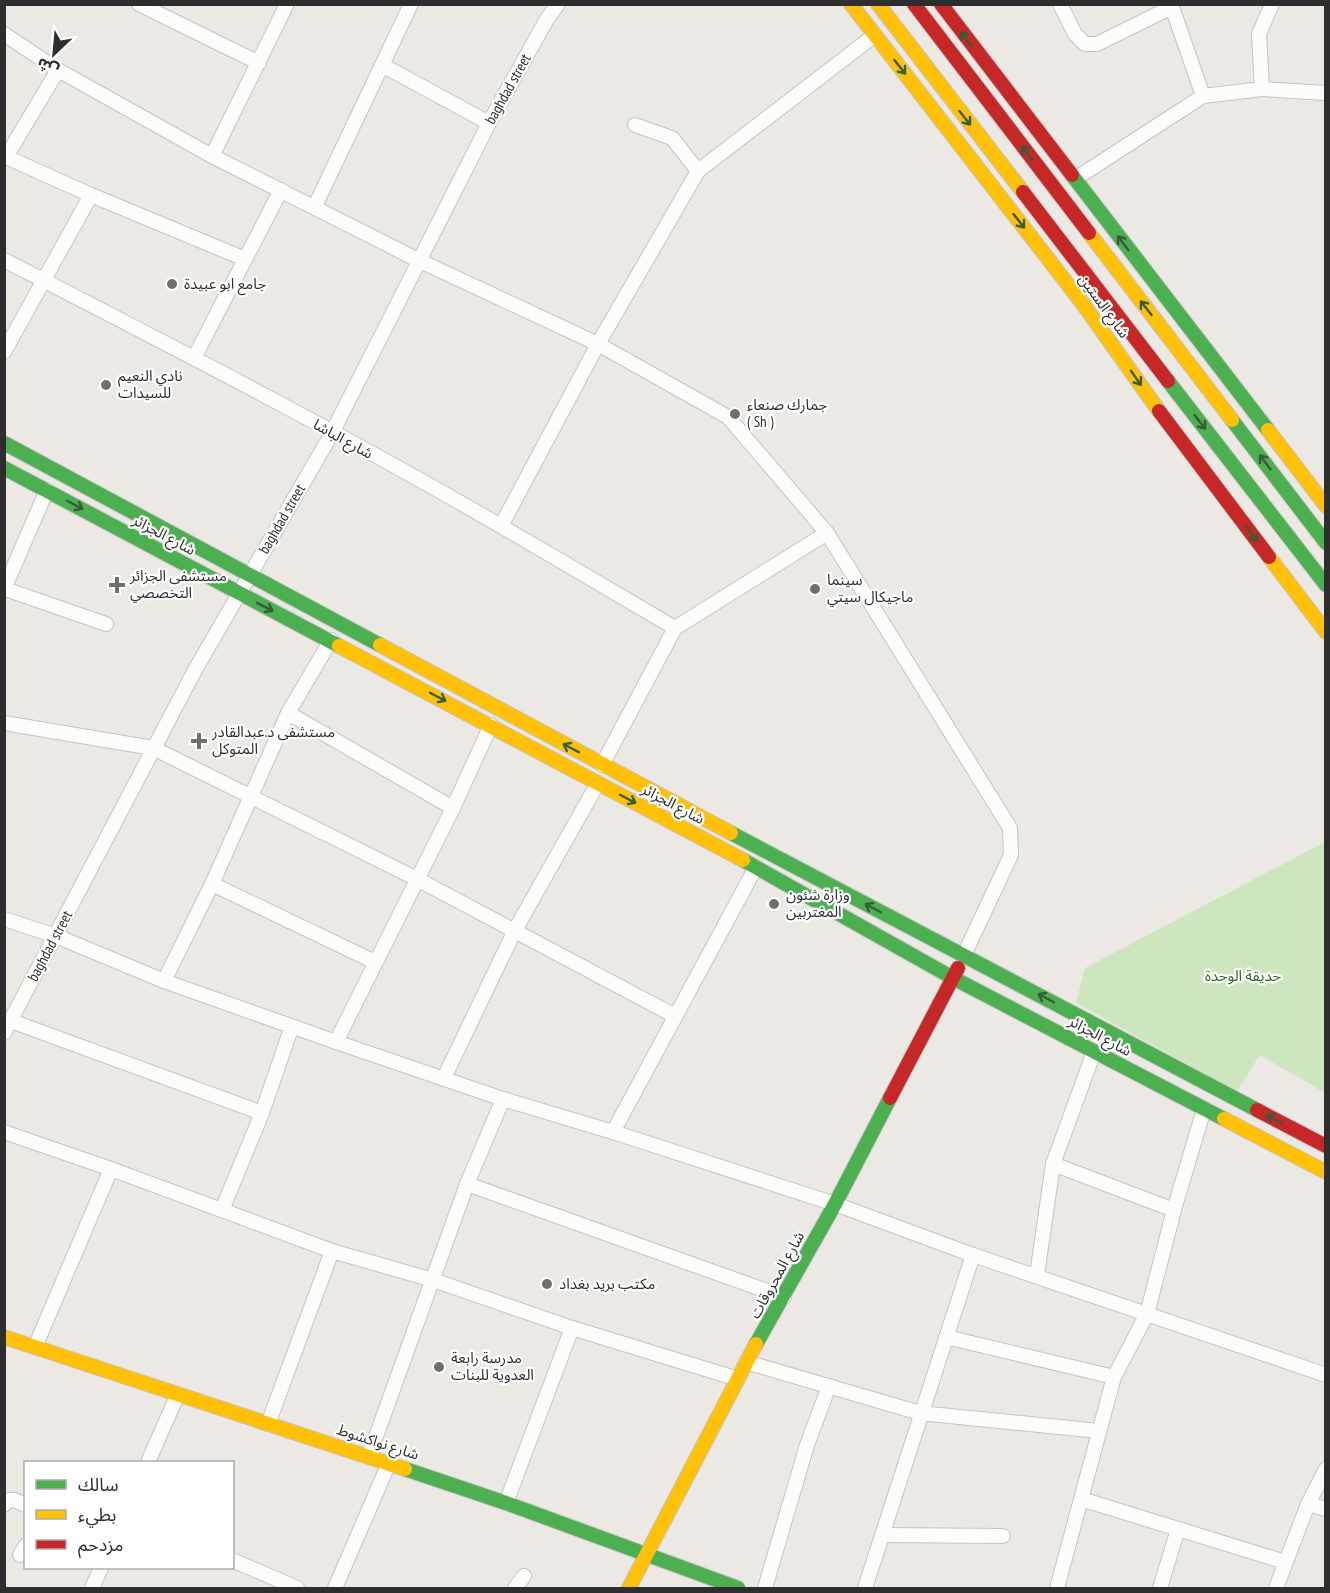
<svg xmlns="http://www.w3.org/2000/svg" width="1330" height="1593" viewBox="0 0 1330 1593" font-family="'PT Sans Narrow','Noto Sans Arabic',sans-serif">
	<style>
		.green { fill: #cee6be }
		.lines { fill: none; stroke-linecap: round; stroke-linejoin: round }
		.street-casing { stroke: #c5c4c5; stroke-width: 16 }
		.fast-casing { stroke: #c5c4c5; stroke-width: 16 }
		.slow-casing { stroke: #c5c4c5; stroke-width: 16 }
		.jam-casing { stroke: #c5c4c5; stroke-width: 16 }
		.street { stroke: #fcfcfb; stroke-width: 14 }
		.fast { stroke: #4caf50; stroke-width: 14 }
		.slow { stroke: #ffc107; stroke-width: 14 }
		.jam { stroke: #c62828; stroke-width: 14 }
		.oneway { stroke: #385b3a }
		.poi-dot { fill: #706f6e; stroke: #fff; stroke-width: 2 }
		.labels { text-anchor: middle; stroke-width: 4.5; stroke-linejoin: round; paint-order: stroke }
		.street-label { font-size: 15px; fill: #2e2e2e; stroke: #fff }
		.poi-label { font-size: 15px; fill: #2e2e2e; stroke: #fff; text-anchor: start }
		.park-label { font-size: 15px; fill: #2c6e1b; stroke: #fff }
	</style>
	<rect width="100%" height="100%" fill="#ece8e4"/>
	<path class="green" d="M1325,842V1093L1260,1055L1237,1091L1076,1003L1085,968Z"/>
	<g class="lines">
		<g class="street-casing">
			<g id="street">
				<path d="M139,4L259,63"/>
				<path d="M1060,4L1075,34L1085,44H1097L1172,7"/>
				<path d="M1171,4L1203,96"/>
				<path d="M4,34L58,70L212,156L420,261L598,344L728,417L827,533L1010,828L1011,855L964,955"/>
				<path d="M382,65L489,123"/>
				<path d="M1262,89L1259,34L1272,4"/>
				<path d="M635,125L672,138L698,171"/>
				<path d="M4,156L91,195L245,259"/>
				<path d="M212,156L287,4"/>
				<path d="M6,157L58,70"/>
				<path d="M1075,179L1203,96L1262,89L1326,93"/>
				<path d="M315,206L411,4"/>
				<path d="M4,260C171,346 337,431 499,525C558,559 617,594 675,628"/>
				<path d="M4,352L91,195"/>
				<path d="M194,358L281,190"/>
				<path d="M501,526L598,344L698,171L875,35"/>
				<path d="M4,589L47,490"/>
				<path d="M5,589L106,624"/>
				<path d="M288,713L453,808"/>
				<path d="M4,723L153,748L417,879L675,1016"/>
				<path d="M602,765L675,628L827,533"/>
				<path d="M212,884L375,962"/>
				<path d="M4,919L56,936L164,981L336,1042L503,1099L613,1132L835,1204L973,1255L1326,1375"/>
				<path d="M164,981L212,884L288,713L331,640"/>
				<path d="M11,1021L262,1113"/>
				<path d="M4,1033L195,670L332,433L489,123L547,19L558,4"/>
				<path d="M336,1042L453,808L491,725"/>
				<path d="M444,1078L515,930L598,783"/>
				<path d="M4,1132L111,1169L332,1251L433,1280L572,1328L738,1379"/>
				<path d="M613,1132L756,867"/>
				<path d="M1053,1164L1174,1210"/>
				<path d="M467,1184L784,1297"/>
				<path d="M222,1210L262,1113L292,1026"/>
				<path d="M1037,1275L1053,1164L1094,1052"/>
				<path d="M946,1337L1114,1377"/>
				<path d="M35,1347L111,1169"/>
				<path d="M746,1362L920,1413L1099,1431"/>
				<path d="M268,1424L332,1251"/>
				<path d="M369,1456L467,1184L503,1099"/>
				<path d="M148,1462L178,1394"/>
				<path d="M1081,1499L1285,1562"/>
				<path d="M506,1503L572,1328"/>
				<path d="M1308,1504L1326,1509"/>
				<path d="M4,1505L8,1500H14L26,1505"/>
				<path d="M884,1535L1003,1536"/>
				<path d="M20,1555L26,1545"/>
				<path d="M232,1560L297,1588"/>
				<path d="M92,1588L101,1568"/>
				<path d="M335,1588L389,1463"/>
				<path d="M515,1588L524,1576"/>
				<path d="M765,1588L807,1445L829,1386"/>
				<path d="M865,1588L973,1255"/>
				<path d="M1057,1588L1114,1377L1147,1314L1174,1210L1204,1109"/>
				<path d="M1160,1588L1178,1529"/>
				<path d="M1276,1588L1308,1504L1326,1469"/>
			</g>
		</g>
		<g class="fast-casing">
			<g id="fast">
				<path d="M1072,175L1268,430"/>
				<path d="M1168,381L1326,585"/>
				<path d="M1232,420L1326,543"/>
				<path d="M4,443L380,645"/>
				<path d="M4,468L339,646"/>
				<path d="M731,833L1257,1110"/>
				<path d="M743,860L953,978L1224,1119"/>
				<path d="M756,1344L835,1204L890,1098"/>
				<path d="M405,1469L506,1503L738,1588"/>
			</g>
		</g>
		<g class="slow-casing">
			<g id="slow">
				<path d="M851,4L1083,304L1159,411"/>
				<path d="M878,4L1023,192"/>
				<path d="M1089,233L1232,420"/>
				<path d="M1268,430L1326,506"/>
				<path d="M1269,557L1326,632"/>
				<path d="M380,645L731,833"/>
				<path d="M339,646L743,860"/>
				<path d="M1224,1119L1326,1172"/>
				<path d="M4,1337L405,1469"/>
				<path d="M629,1588L756,1344"/>
			</g>
		</g>
		<g class="jam-casing">
			<g id="jam">
				<path d="M914,4L1089,233"/>
				<path d="M941,4L1072,175"/>
				<path d="M1023,192L1168,381"/>
				<path d="M1159,411L1269,557"/>
				<path d="M890,1098L958,968"/>
				<path d="M1257,1110L1326,1146"/>
			</g>
		</g>
		<use href="#street" class="street"/>
		<use href="#fast" class="fast"/>
		<use href="#slow" class="slow"/>
		<use href="#jam" class="jam"/>
	</g>
	<defs><path id="oneway-shaft" d="M-6 0H5M1.5-3L5.5 0L1.5 3" fill="none" stroke-width="1.6" stroke-linecap="round" stroke-linejoin="round" transform="scale(1.5)"/></defs>
	<g class="oneway">
		<use href="#oneway-shaft" transform="translate(966 39) rotate(-127)"/>
		<use href="#oneway-shaft" transform="translate(900 67) rotate(52)"/>
		<use href="#oneway-shaft" transform="translate(965 118) rotate(52)"/>
		<use href="#oneway-shaft" transform="translate(1027 153) rotate(-127)"/>
		<use href="#oneway-shaft" transform="translate(1019 221) rotate(52)"/>
		<use href="#oneway-shaft" transform="translate(1123 243) rotate(-127)"/>
		<use href="#oneway-shaft" transform="translate(1146 308) rotate(-128)"/>
		<use href="#oneway-shaft" transform="translate(1136 378) rotate(55)"/>
		<use href="#oneway-shaft" transform="translate(1200 422) rotate(52)"/>
		<use href="#oneway-shaft" transform="translate(1265 462) rotate(-127)"/>
		<use href="#oneway-shaft" transform="translate(75 505) rotate(28)"/>
		<use href="#oneway-shaft" transform="translate(1252 534) rotate(53)"/>
		<use href="#oneway-shaft" transform="translate(265 607) rotate(27)"/>
		<use href="#oneway-shaft" transform="translate(438 697) rotate(28)"/>
		<use href="#oneway-shaft" transform="translate(571 748) rotate(-152)"/>
		<use href="#oneway-shaft" transform="translate(628 799) rotate(28)"/>
		<use href="#oneway-shaft" transform="translate(873 908) rotate(-152)"/>
		<use href="#oneway-shaft" transform="translate(1046 998) rotate(-152)"/>
		<use href="#oneway-shaft" transform="translate(1274 1119) rotate(-152)"/>
	</g>
	<g class="poi-dot">
		<circle cx="172" cy="284" r="6"/>
		<circle cx="106" cy="385" r="6"/>
		<circle cx="735" cy="414" r="6"/>
		<path d="M114 576h6v6h6v6h-6v6h-6v-6h-6v-6h6z"/>
		<circle cx="815" cy="589" r="6"/>
		<path d="M196 732h6v6h6v6h-6v6h-6v-6h-6v-6h6z"/>
		<circle cx="774" cy="904" r="6"/>
		<circle cx="547" cy="1284" r="6"/>
		<circle cx="439" cy="1367" r="6"/>
	</g>
	<g class="labels">
		<g class="street-label">
			<text transform="translate(508 89) rotate(-61)" y="5">baghdad street</text>
			<text transform="translate(1104 306) rotate(54)" y="5">شارع الستين</text>
			<text transform="translate(343 439) rotate(29)" y="5">شارع الباشا</text>
			<text transform="translate(282 519) rotate(-60)" y="5">baghdad street</text>
			<text transform="translate(164 535) rotate(28)" y="5">شارع الجزائر</text>
			<text transform="translate(673 804) rotate(28)" y="5">شارع الجزائر</text>
			<text transform="translate(50 946) rotate(-62)" y="5">baghdad street</text>
			<text transform="translate(1100 1036) rotate(28)" y="5">شارع الجزائر</text>
			<text transform="translate(777 1275) rotate(-61)" y="5">شارع المحروقات</text>
			<text transform="translate(378 1442) rotate(18)" y="5">شارع نواكشوط</text>
		</g>
		<g class="poi-label">
			<text x="184" y="289">جامع ابو عبيدة</text>
			<text x="118" y="381">نادي النعيم<tspan x="118" dy="17">للسيدات</tspan></text>
			<text x="747" y="410">جمارك صنعاء<tspan x="747" dy="17">( Sh )</tspan></text>
			<text x="130" y="581">مستشفى الجزائر<tspan x="130" dy="17">التخصصي</tspan></text>
			<text x="827" y="585">سينما<tspan x="827" dy="17">ماجيكال سيتي</tspan></text>
			<text x="212" y="737">مستشفى د.عبدالقادر<tspan x="212" dy="17">المتوكل</tspan></text>
			<text x="786" y="900">وزارة شئون<tspan x="786" dy="17">المغتربين</tspan></text>
			<text x="559" y="1289">مكتب بريد بغداد</text>
			<text x="451" y="1363">مدرسة رابعة<tspan x="451" dy="17">العدوية للبنات</tspan></text>
		</g>
		<g class="park-label">
			<text x="1243" y="981">حديقة الوحدة</text>
		</g>
	</g>
	<rect width="1330" height="1593" fill="none" stroke="#2e2e2e" stroke-width="12"/>
	<rect x="24" y="1461" width="210" height="108" fill="#ffffff" stroke="#ababab" stroke-width="1.5"/>
	<rect x="36" y="1480" width="30" height="9" fill="#4caf50" stroke="#ababab" stroke-width="1.5"/>
	<text x="78" y="1491" font-size="18" fill="#2e2e2e">سالك</text>
	<rect x="36" y="1510" width="30" height="9" fill="#ffc107" stroke="#ababab" stroke-width="1.5"/>
	<text x="78" y="1521" font-size="18" fill="#2e2e2e">بطيء</text>
	<rect x="36" y="1540" width="30" height="9" fill="#c62828" stroke="#ababab" stroke-width="1.5"/>
	<text x="78" y="1551" font-size="18" fill="#2e2e2e">مزدحم</text>
	<g transform="translate(54 54) rotate(206)" stroke="#ffffff" stroke-width="4.5" paint-order="stroke">
	<path d="M0-4.5L10 22L0 15L-10 22Z" fill="#2e2e2e"/>
	<text y="-9" font-size="16" font-weight="bold" text-anchor="middle" fill="#2e2e2e">ش</text>
	</g>
</svg>
